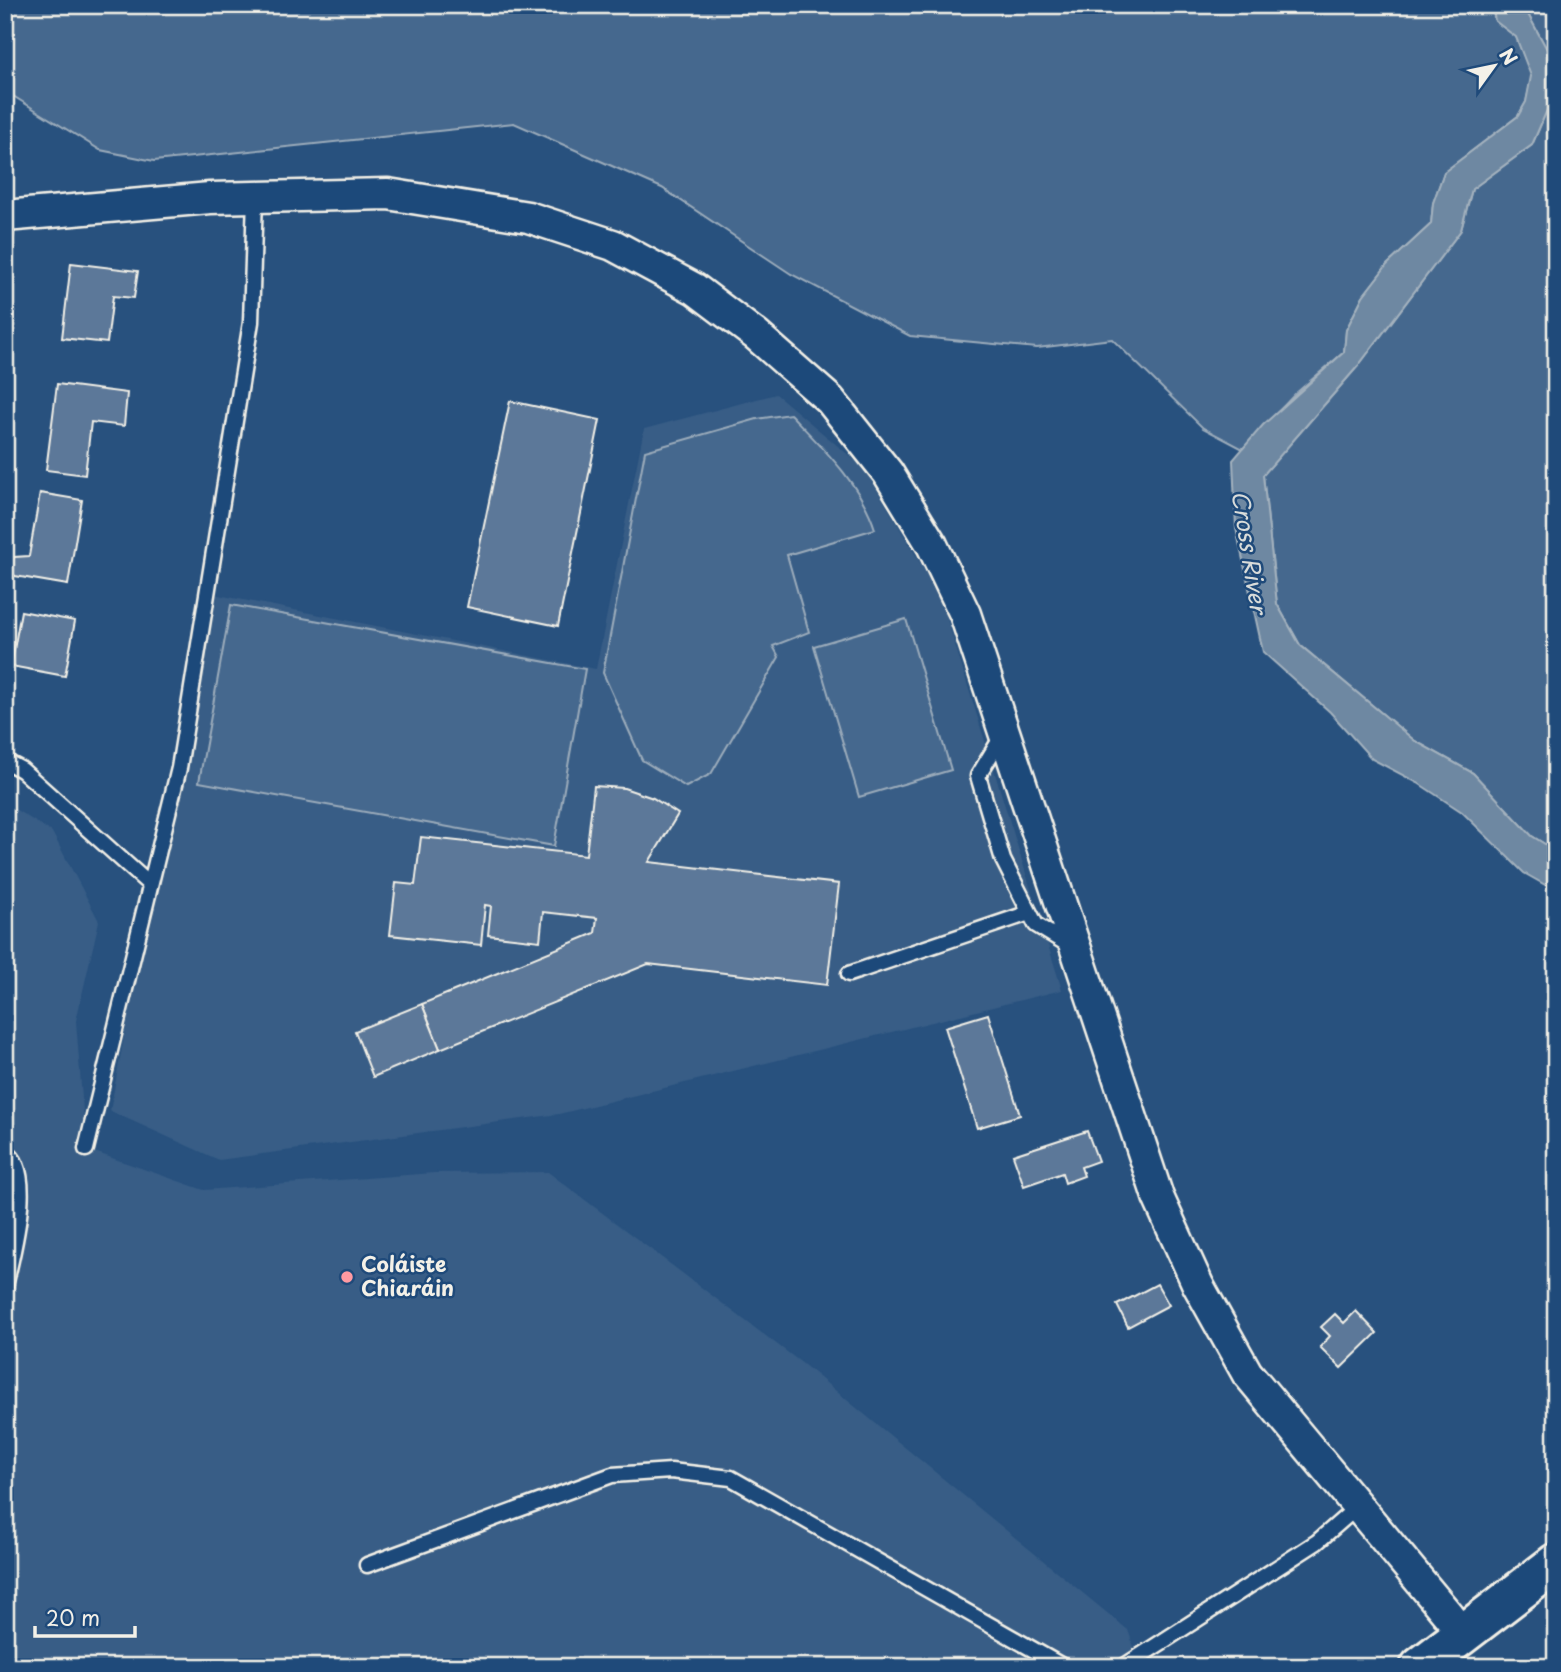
<svg xmlns="http://www.w3.org/2000/svg" width="1561" height="1672" viewBox="0 0 1561 1672" font-family="'Playpen Sans',sans-serif">
	<style>
		.built { fill: #375d86 }
		.green { fill: #45688e; stroke: #9cacbb; stroke-width: 2 }
		.water { fill: #6e88a2; stroke: #a4b2be; stroke-width: 2 }
		.building { fill: #5b7899; stroke: #f4f1e8; stroke-width: 2 }
		.lines { fill: none; stroke-linecap: round; stroke-linejoin: round }
		.lane-casing { stroke: #f4f1e8; stroke-width: 19 }
		.street-casing { stroke: #f4f1e8; stroke-width: 35 }
		.secondary-casing { stroke: #f4f1e8; stroke-width: 44 }
		.lane { stroke: #1f4a7a; stroke-width: 14 }
		.street { stroke: #1f4a7a; stroke-width: 30 }
		.secondary { stroke: #1f4a7a; stroke-width: 38 }
		.poi-dot { fill: #ff9aa2; stroke: #1f4a7a; stroke-width: 2.5 }
		.labels { text-anchor: middle; stroke-width: 5; stroke-linejoin: round; paint-order: stroke }
		.poi-label { font-size: 21px; font-weight: bold; fill: #f4f1e8; stroke: #1f4a7a; text-anchor: start }
		.water-label { font-size: 23px; font-style: italic; fill: #d9dcda; stroke: #1f4a7a }
	</style>
	<rect width="100%" height="100%" fill="#28517e"/>
	<filter id="ink" filterUnits="userSpaceOnUse"><feTurbulence type="fractalNoise" baseFrequency=".0143" numOctaves="2"/><feDisplacementMap in="SourceGraphic" scale="14" xChannelSelector="R" yChannelSelector="G"/><feConvolveMatrix kernelMatrix="1 2 1 2 8 2 1 2 1" color-interpolation-filters="sRGB"/></filter>
	<g filter="url(#ink)">
		<g class="built">
			<path d="M776,394L864,468L940,596L1062,990L559,1114L219,1160L110,1111L208,593L596,669L644,429Z"/>
			<path d="M5,803L52,832L99,921L76,1021L86,1149L204,1190L433,1173L548,1172L803,1364L1128,1630L1141,1667H5Z"/>
		</g>
		<g class="green">
			<path d="M5,5H1491L1495,21L1516,37L1532,76L1526,102L1518,116L1444,172L1433,203L1431,224L1387,265L1363,296L1346,330L1344,352L1295,394L1243,449L1203,428L1112,339L1037,348L910,336L791,274L662,188L514,123L154,161L100,150L5,91Z"/>
			<path d="M1523,5H1556V66Z"/>
			<path d="M1556,89V851L1532,836L1473,773L1415,741L1300,645L1277,604L1263,475L1358,366L1461,230L1472,189L1532,145Z"/>
			<path d="M790,414C822,447 861,484 875,529L787,555L809,632L773,646L779,657L711,774L686,787L642,760L603,673L645,451L757,419Z"/>
			<path d="M231,605L585,669L554,846L199,782Z"/>
			<path d="M906,619L951,770L859,797L814,646Z"/>
		</g>
		<path class="water" d="M1492,5H1523L1556,66V89L1532,145L1472,189L1461,230L1358,366L1263,475L1277,604L1300,645L1415,741L1473,773L1532,836L1556,851V891L1524,873L1462,812L1418,783L1372,759L1330,712L1263,652L1236,528L1233,460L1263,425L1344,352L1346,330L1363,296L1387,265L1431,224L1433,203L1444,172L1518,116L1526,102L1531,76L1516,37L1495,21Z"/>
		<g class="building">
			<path d="M71,263L138,271L134,298L113,296L107,343L62,338Z"/>
			<path d="M57,384L127,393L124,426L91,422L85,475L46,470Z"/>
			<path d="M510,401L600,420L558,626L467,607Z"/>
			<path d="M40,493L82,500L68,585L15,576L10,571L9,565L14,557L29,556Z"/>
			<path d="M21,611L75,621L65,676L11,666Z"/>
			<path d="M594,786L624,788L653,798L678,814L649,862L839,884L827,985L648,964L440,1049L422,1004L595,933L597,918L543,912L540,941L488,935L491,906L485,905L481,945L390,935L396,883L415,885L421,837L586,855Z"/>
			<path d="M422,1004L440,1049L373,1077L355,1031Z"/>
			<path d="M988,1014L1020,1115L977,1128L945,1027Z"/>
			<path d="M1087,1131L1098,1161L1081,1167L1084,1176L1065,1183L1062,1173L1024,1186L1013,1155Z"/>
			<path d="M1157,1284L1169,1305L1128,1327L1117,1305Z"/>
			<path d="M1356,1311L1377,1333L1341,1368L1320,1347L1330,1336L1321,1327L1335,1314L1344,1323Z"/>
		</g>
		<g class="lines">
			<g class="lane-casing">
				<g id="lane">
					<path d="M5,236L8,215"/>
					<path d="M1004,733L978,776L1003,860L1036,925L1072,947"/>
					<path d="M5,761L22,770L150,885"/>
					<path d="M849,974L1029,913"/>
					<path d="M86,1149L179,768L251,322L255,197"/>
					<path d="M5,1152C37,1169 11,1257 5,1287"/>
					<path d="M367,1565L612,1475L671,1471L731,1478L1064,1667"/>
					<path d="M1123,1667L1317,1542L1356,1508"/>
				</g>
			</g>
			<g class="street-casing">
				<path id="street" d="M5,216L210,198L388,194L528,217L613,245L695,289L756,335L830,400L888,473L932,545L965,614L1158,1197L1198,1285L1247,1373L1464,1634"/>
			</g>
			<g class="secondary-casing">
				<path id="secondary" d="M1420,1667L1556,1563"/>
			</g>
			<use href="#lane" class="lane"/>
			<use href="#street" class="street"/>
			<use href="#secondary" class="secondary"/>
		</g>
	</g>
	<circle class="poi-dot" cx="347" cy="1277" r="7"/>
	<g class="labels">
		<g class="poi-label">
			<text x="361" y="1272">Coláiste<tspan x="361" dy="24">Chiaráin</tspan></text>
		</g>
		<g class="water-label">
			<text transform="translate(1249 552) rotate(81)" y="8">Cross River</text>
		</g>
	</g>
	<rect width="1561" height="1672" fill="none" stroke="#1f4a7a" stroke-width="28"/>
	<rect x="14" y="14" width="1533" height="1644" fill="none" stroke="#f4f1e8" stroke-width="2.5" filter="url(#ink)"/>
	<g transform="translate(1494 66) rotate(57)" stroke="#1f4a7a" stroke-width="5" paint-order="stroke">
	<path d="M0-5L12 26L0 18L-12 26Z" fill="#f4f1e8"/>
	<text y="-10" font-size="19" font-weight="bold" text-anchor="middle" fill="#f4f1e8">N</text>
	</g>
	<path d="M35 1626v10h100v-10" fill="none" stroke="#f4f1e8" stroke-width="3.5"/>
	<text x="46" y="1626" font-size="21" fill="#f4f1e8" stroke="#1f4a7a" stroke-width="5" paint-order="stroke">20 m</text>
</svg>
